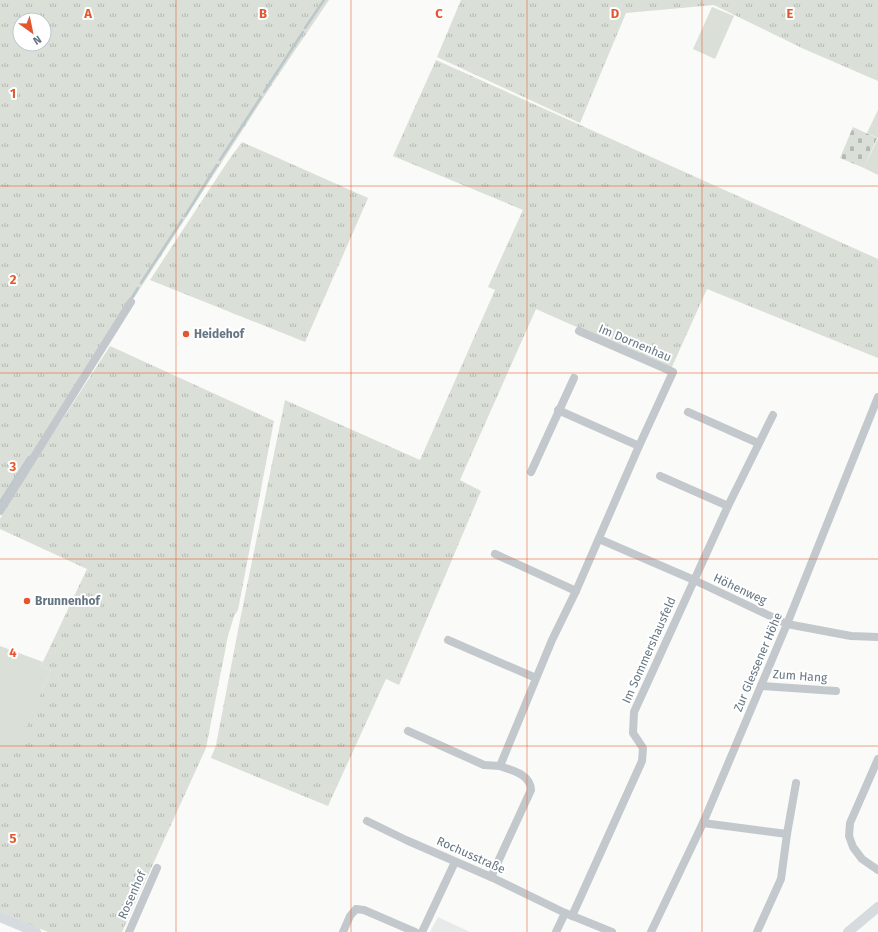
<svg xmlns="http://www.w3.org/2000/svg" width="878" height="932" viewBox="0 0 878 932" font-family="'Fira Sans',sans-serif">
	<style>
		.built { fill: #e8e9e9 }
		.grass { fill: url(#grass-tufts); fill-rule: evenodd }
		.cemetery { fill: url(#cemetery-stones) }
		.pitch { fill: #dadfd7 }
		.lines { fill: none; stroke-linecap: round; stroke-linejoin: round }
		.stream { stroke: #bbc7cb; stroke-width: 2.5 }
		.minor { stroke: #c3c8cc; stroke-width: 8 }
		.major { stroke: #d6dbdf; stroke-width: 10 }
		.grid { fill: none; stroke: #e4572e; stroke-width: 1; stroke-opacity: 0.55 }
		.poi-dot { fill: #e4572e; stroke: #fff; stroke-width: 1.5 }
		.labels { text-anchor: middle; stroke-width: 4; stroke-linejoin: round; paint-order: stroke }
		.poi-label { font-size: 12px; font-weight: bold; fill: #657683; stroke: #fff; text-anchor: start }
		.street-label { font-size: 12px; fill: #657683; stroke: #fff }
		.grid-label { font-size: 13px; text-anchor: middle; font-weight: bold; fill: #e4572e; stroke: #fff; stroke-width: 4; stroke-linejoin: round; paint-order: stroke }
	</style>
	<defs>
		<pattern id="grass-tufts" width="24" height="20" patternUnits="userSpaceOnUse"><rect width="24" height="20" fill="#dadfd7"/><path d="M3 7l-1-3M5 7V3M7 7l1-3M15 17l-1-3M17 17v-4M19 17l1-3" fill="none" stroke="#b4b9b4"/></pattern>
		<pattern id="cemetery-stones" width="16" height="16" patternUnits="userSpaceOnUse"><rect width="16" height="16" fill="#dadfd7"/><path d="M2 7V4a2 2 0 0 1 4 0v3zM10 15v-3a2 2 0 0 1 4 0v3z" fill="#b4b9b4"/></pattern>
	</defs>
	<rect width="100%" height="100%" fill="#fafaf8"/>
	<path class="built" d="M438,917L470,932H430Z"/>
	<g class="grass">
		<path d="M0,0H329L273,83L0,505ZM20,20H44V44H20Z"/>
		<path d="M461,0H878V81L804,49L714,5L626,13L580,123L437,57Z"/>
		<path d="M436,60L878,259V358L707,289L671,369L536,309L460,480L481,491L399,685L386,679L328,806L211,758L216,745L240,620L285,400L420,460L495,290L488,287L523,210L393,156Z"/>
		<path d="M242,142L368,198L305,342L150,280L228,161Z"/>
		<path d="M110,346L274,421L238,610L234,616L228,636L206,748L122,932H48L0,912V759L10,763L51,670L41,666L87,569L0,529V519L2,515L1,514Z"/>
	</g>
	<path class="cemetery" d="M853,127L877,138L864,168L840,158Z"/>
	<g class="pitch">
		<path d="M712,7L734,16L715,59L693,49Z"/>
		<path d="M878,110V175L864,168L878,138L867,133Z"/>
		<path d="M0,646L43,662L41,666L51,670L10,764L0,759Z"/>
	</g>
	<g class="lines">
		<g class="stream">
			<path d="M305,28L324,0"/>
			<path d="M264,92L303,32"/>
			<path d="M220,160L261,97"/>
			<path d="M185,216L217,165"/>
			<path d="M141,283L182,220"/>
			<path d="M131,299L138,288"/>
			<path d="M0,502L29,457"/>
		</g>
		<g class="minor">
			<path d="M558,410L639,446"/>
			<path d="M688,412L758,443"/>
			<path d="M531,472L574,378"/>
			<path d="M660,476L728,506"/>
			<path d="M0,511L131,302"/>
			<path d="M599,539L694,580L787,624L851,636L878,637"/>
			<path d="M495,554L576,591"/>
			<path d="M448,640L536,678"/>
			<path d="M761,686L836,691"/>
			<path d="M408,731L484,765L500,766"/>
			<path d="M878,759L850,823L849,836L853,847L862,859L878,870"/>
			<path d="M367,821L406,840L491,877L565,913L612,932"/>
			<path d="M703,823L787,834"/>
			<path d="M491,877L531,790C530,774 513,771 500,766L552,640L576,591L639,446L673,372L579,331"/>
			<path d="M572,916L642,761L643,748L633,733L634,712L728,506L773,415"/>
			<path d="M129,932L157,868"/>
			<path d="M343,932L350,916L356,909L364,910L415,932"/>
			<path d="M422,932L455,862"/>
			<path d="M556,932L565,913"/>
			<path d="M651,932L703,823L787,624L878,397"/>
			<path d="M757,932L781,879L787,834L796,783"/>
		</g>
		<g class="major">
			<path d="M0,917L36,932"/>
			<path d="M848,932L878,907"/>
		</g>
	</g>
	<path class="grid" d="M176,0V932M351,0V932M527,0V932M702,0V932M0,186H878M0,373H878M0,559H878M0,746H878"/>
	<g class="poi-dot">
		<circle cx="186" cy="334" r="4"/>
		<circle cx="27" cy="601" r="4"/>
	</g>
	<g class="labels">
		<g class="poi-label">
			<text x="194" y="338">Heidehof</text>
			<text x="35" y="605">Brunnenhof</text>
		</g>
		<g class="street-label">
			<text transform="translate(635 343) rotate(23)" y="4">Im Dornenhau</text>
			<text transform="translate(740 589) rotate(25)" y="4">Höhenweg</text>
			<text transform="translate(649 650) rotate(-66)" y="4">Im Sommershausfeld</text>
			<text transform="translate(758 662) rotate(-67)" y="4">Zur Glessener Höhe</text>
			<text transform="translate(800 676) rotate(4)" y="4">Zum Hang</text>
			<text transform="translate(471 855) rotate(24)" y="4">Rochusstraße</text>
			<text transform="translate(132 895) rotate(-66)" y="4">Rosenhof</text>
		</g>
	</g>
	<g class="grid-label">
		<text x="88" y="18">A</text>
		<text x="263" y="18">B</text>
		<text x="439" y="18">C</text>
		<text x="615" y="18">D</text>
		<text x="790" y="18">E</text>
		<text x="13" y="98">1</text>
		<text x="13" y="284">2</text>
		<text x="13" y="471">3</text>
		<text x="13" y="657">4</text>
		<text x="13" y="843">5</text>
	</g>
	<g transform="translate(32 32) rotate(147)"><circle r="19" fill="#ffffff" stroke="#c1c8cd"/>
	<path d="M0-3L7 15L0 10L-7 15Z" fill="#e4572e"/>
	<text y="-6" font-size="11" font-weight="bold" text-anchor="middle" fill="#657683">N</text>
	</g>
</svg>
